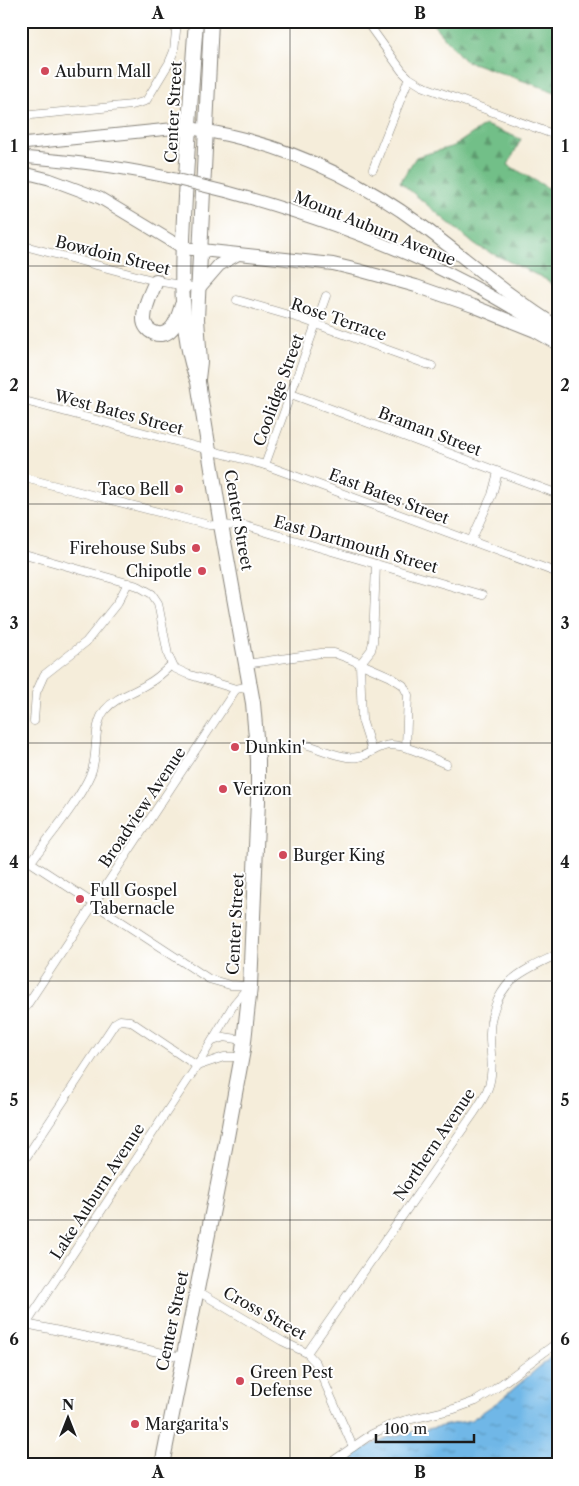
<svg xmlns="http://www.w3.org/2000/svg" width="579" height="1486" viewBox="0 0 579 1486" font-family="'Libre Caslon Text',serif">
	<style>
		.forest { fill: url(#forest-firs); stroke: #476e52 }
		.water { fill: url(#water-ripples); stroke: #466a82 }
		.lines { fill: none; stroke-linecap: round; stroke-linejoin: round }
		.street-casing { stroke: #88847b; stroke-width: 9 }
		.secondary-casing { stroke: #88847b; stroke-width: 13 }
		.primary-casing { stroke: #88847b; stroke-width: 14 }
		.highway-casing { stroke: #88847b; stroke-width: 16 }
		.street { stroke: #fff; stroke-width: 8 }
		.secondary { stroke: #fff; stroke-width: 11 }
		.primary { stroke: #fff; stroke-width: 12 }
		.highway { stroke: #fff; stroke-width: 14 }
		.secondary-bridge-casing { stroke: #88847b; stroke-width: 13; stroke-linecap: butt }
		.secondary-bridge { stroke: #fff; stroke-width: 11 }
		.grid { fill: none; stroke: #1c1c1c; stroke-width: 1; stroke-opacity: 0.55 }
		.poi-dot { fill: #d1495b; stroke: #fff; stroke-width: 2 }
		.labels { text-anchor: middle; stroke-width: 4; stroke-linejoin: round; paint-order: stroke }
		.poi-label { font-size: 16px; fill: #1c1c1c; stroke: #fff; text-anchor: start }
		.street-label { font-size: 16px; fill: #1c1c1c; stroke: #fff }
		.neatline { fill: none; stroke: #1c1c1c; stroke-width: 2 }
		.grid-label { font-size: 16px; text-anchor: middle; font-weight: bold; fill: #1c1c1c }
	</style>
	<defs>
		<pattern id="forest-firs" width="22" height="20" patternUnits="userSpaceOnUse" patternTransform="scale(1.25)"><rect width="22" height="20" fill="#72bf88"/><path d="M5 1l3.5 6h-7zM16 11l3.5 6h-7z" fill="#5d9a6e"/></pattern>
		<pattern id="water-ripples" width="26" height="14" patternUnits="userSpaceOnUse" patternTransform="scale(1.25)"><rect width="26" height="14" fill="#6fb7e7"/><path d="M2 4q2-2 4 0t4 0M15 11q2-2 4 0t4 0" fill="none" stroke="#5a94ba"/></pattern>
	</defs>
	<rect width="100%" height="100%" fill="#fff"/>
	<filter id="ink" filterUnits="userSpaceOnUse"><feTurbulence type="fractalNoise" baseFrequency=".02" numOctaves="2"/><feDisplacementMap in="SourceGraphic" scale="10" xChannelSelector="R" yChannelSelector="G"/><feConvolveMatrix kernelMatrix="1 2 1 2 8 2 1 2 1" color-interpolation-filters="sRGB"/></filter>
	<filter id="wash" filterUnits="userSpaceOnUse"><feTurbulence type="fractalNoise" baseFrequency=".0096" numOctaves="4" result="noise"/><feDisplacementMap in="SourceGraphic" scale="20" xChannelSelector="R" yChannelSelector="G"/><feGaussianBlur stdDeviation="1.12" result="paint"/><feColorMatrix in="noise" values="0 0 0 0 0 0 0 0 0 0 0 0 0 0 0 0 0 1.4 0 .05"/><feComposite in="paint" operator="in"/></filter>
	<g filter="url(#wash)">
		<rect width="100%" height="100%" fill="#f5edda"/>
		<g class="forest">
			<path d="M430,21H558V93L464,60Z"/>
			<path d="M485,125L521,139L508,165L548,188L558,185V289L547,280L475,245L400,182L416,157L454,146Z"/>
		</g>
		<path class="water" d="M558,1351V1465H340L360,1450L389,1437L471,1420L499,1401Z"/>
	</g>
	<g filter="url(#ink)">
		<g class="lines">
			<g class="street-casing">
				<g id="street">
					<path d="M366,21L402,71L409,78L422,86L558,136"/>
					<path d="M21,116L132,105L146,101L169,63L174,51L177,21"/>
					<path d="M373,169L409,78"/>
					<path d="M21,245L156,281L199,288"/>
					<path d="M237,300L302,319L432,366"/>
					<path d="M291,394L558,494"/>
					<path d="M21,400L265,465L558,573"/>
					<path d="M265,465L326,296"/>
					<path d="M21,477L209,525L246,526L482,595"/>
					<path d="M471,541L492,495L498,472"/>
					<path d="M21,553L138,586L152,594L158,603L168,655L174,668L187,674L236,689L250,686"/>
					<path d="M246,664L321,653H334L350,659L389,676L403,685L408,695L406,747"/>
					<path d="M34,721L36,693L44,675L86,642L118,602L128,583"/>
					<path d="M308,745C321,749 345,760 358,757C370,755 378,745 391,745C410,746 429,757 446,764"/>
					<path d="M372,751L362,720L360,664L371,650L373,642L376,564"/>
					<path d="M21,856L209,979L230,985L250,986"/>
					<path d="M31,862C50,835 78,803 91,773C99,753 92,726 105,710C116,697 133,693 147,684C157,679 164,672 171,665"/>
					<path d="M21,1014L236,689"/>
					<path d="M213,1041L224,1037L244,1040"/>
					<path d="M197,1066L224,1057H242"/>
					<path d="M21,1165L115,1023L120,1020L130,1021L197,1066"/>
					<path d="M196,1290L282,1341L307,1353L316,1363L353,1447"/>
					<path d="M21,1321L26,1324L182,1357"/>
					<path d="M21,1332L197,1066L234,1004L248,987"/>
					<path d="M307,1353L474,1113C482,1101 490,1089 491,1075C493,1062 490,1050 490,1037C489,1017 497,995 511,981C524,969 542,962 558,954"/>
					<path d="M327,1465L372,1434L391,1425L403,1421L454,1409L476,1401L492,1391L558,1342"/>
				</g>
			</g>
			<g class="secondary-casing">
				<g id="secondary">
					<path d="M21,144L179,128H189"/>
					<path d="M21,157C72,161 125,167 175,179"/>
					<path d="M21,172L49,179L100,198L183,248"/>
					<path d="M228,192C315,216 407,249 486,293C510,306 534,321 558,336"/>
				</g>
			</g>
			<g class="primary-casing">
				<g id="primary">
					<path d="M189,128C273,140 352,174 421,225C467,259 509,297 558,327"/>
					<path d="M183,248L333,264L358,270L416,286L473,306L535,331L558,344"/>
					<path d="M199,288L219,265L238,254"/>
				</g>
			</g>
			<g class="highway-casing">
				<g id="highway">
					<path d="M156,281C151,293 144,306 144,319C144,332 161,339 170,330C177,324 179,314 182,305"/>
					<path d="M198,379L200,362L197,319L211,21"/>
					<path d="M162,1465L222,1164L243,1050L250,986L258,801V760L253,703L221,525L198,382C175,321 183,242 186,178C189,125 192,73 196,21"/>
				</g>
			</g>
			<use href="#street" class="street"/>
			<use href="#secondary" class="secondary"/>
			<use href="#primary" class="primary"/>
			<use href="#highway" class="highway"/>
			<g class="secondary-bridge-casing">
				<path id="secondary-bridge" d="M175,179L228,192"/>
			</g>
			<use href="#secondary-bridge" class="secondary-bridge"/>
		</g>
	</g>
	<path class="grid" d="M290,21V1465M21,266H558M21,504H558M21,743H558M21,981H558M21,1220H558"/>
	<g class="poi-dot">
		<circle cx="45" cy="71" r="5"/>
		<circle cx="179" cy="489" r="5"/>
		<circle cx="196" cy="548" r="5"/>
		<circle cx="202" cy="571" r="5"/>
		<circle cx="235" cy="747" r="5"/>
		<circle cx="223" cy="789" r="5"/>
		<circle cx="283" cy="855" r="5"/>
		<circle cx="80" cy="899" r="5"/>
		<circle cx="240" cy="1381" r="5"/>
		<circle cx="135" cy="1424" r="5"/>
	</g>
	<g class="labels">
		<g class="poi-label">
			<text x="55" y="77">Auburn Mall</text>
			<text x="169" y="495" text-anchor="end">Taco Bell</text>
			<text x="186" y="554" text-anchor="end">Firehouse Subs</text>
			<text x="192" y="577" text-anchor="end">Chipotle</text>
			<text x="245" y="753">Dunkin'</text>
			<text x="233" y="795">Verizon</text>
			<text x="293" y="861">Burger King</text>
			<text x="90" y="896">Full Gospel<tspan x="90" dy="18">Tabernacle</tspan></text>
			<text x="250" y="1378">Green Pest<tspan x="250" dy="18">Defense</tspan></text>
			<text x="145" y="1430">Margarita's</text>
		</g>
		<g class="street-label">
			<text transform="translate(173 112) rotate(-87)" y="6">Center Street</text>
			<text transform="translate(375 228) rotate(22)" y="6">Mount Auburn Avenue</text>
			<text transform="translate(113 255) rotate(14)" y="6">Bowdoin Street</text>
			<text transform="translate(339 319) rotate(19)" y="6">Rose Terrace</text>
			<text transform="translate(278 390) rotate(-70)" y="6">Coolidge Street</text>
			<text transform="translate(119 412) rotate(15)" y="6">West Bates Street</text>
			<text transform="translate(430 431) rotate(21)" y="6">Braman Street</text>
			<text transform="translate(389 496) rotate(21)" y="6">East Bates Street</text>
			<text transform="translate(239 520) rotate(80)" y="6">Center Street</text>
			<text transform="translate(356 544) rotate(16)" y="6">East Dartmouth Street</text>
			<text transform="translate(142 807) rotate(-56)" y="6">Broadview Avenue</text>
			<text transform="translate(235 924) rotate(-87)" y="6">Center Street</text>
			<text transform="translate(434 1144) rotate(-56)" y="6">Northern Avenue</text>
			<text transform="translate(97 1191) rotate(-57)" y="6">Lake Auburn Avenue</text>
			<text transform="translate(265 1313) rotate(29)" y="6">Cross Street</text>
			<text transform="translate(172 1321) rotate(-78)" y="6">Center Street</text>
		</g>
	</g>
	<rect width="579" height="1486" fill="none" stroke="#fff" stroke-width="55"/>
	<g transform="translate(68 1418)" stroke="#ffffff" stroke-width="4" paint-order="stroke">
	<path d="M0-4L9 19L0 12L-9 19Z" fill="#1c1c1c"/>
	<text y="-8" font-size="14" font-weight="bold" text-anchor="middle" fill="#1c1c1c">N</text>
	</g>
	<path d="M376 1434v8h98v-8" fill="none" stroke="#1c1c1c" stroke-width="2.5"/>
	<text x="384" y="1434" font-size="15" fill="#1c1c1c" stroke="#ffffff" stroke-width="4" paint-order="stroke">100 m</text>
	<rect x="28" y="28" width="524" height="1430" class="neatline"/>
	<g class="grid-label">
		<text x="158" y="19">A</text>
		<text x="420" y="19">B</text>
		<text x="14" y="152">1</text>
		<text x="565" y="152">1</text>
		<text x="14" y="391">2</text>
		<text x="565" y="391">2</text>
		<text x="14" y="629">3</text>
		<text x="565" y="629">3</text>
		<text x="14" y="868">4</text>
		<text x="565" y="868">4</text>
		<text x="14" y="1106">5</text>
		<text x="565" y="1106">5</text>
		<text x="14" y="1345">6</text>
		<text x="565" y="1345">6</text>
		<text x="158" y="1478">A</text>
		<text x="420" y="1478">B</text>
	</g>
</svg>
